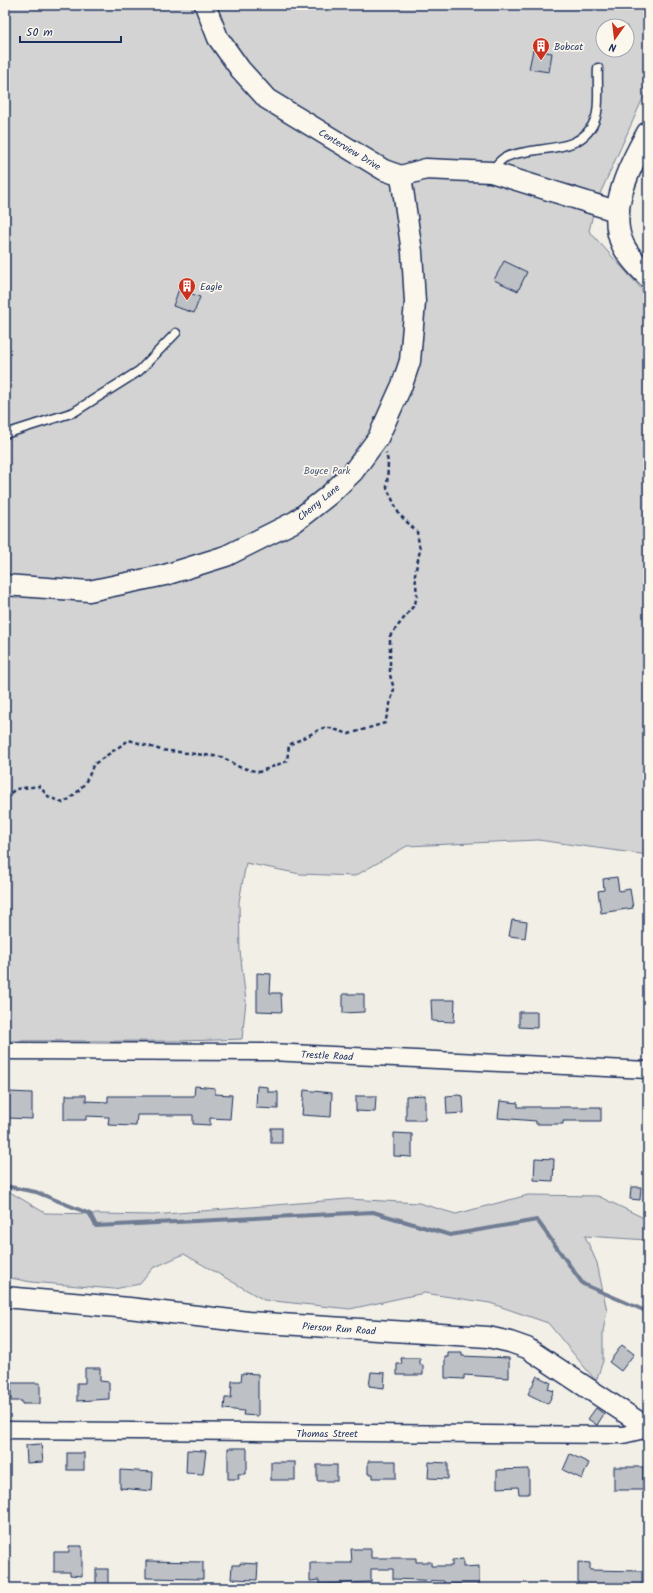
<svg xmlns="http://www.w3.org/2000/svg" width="653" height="1593" viewBox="0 0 653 1593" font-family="Kalam,sans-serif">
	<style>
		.green { fill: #d2d3d2; stroke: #768198; fill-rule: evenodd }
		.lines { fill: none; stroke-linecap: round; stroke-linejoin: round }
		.stream { stroke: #707b93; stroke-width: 4 }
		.building { fill: #bdc0c4; stroke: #1b2f5e }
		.service-casing { stroke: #1b2f5e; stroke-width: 11 }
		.minor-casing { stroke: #1b2f5e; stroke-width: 19 }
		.tertiary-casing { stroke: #1b2f5e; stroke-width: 23 }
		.primary-casing { stroke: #1b2f5e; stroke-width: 25 }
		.path { stroke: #1b2f5e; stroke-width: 2.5; stroke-dasharray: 4 3; stroke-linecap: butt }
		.service { stroke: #fbf7ec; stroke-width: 8 }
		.minor { stroke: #fbf7ec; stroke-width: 16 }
		.tertiary { stroke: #fbf7ec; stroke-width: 20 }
		.primary { stroke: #fbf7ec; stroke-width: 22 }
		.labels { text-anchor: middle; stroke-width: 3.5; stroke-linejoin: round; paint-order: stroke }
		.poi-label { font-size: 10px; fill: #1b2f5e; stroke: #fbf7ec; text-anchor: start }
		.street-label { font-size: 10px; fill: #1b2f5e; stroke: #fbf7ec }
		.park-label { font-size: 10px; fill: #49587b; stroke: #fbf7ec }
	</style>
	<rect width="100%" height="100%" fill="#f2efe6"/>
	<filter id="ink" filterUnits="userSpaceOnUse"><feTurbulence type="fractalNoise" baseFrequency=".025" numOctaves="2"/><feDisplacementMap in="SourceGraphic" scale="8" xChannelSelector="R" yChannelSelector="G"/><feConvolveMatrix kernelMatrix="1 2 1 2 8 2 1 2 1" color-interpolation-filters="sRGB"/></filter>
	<g filter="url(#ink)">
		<g class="green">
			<path d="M5,5H648V87L595,205L589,231L648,296V855L538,840L407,846L355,876L300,874L246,863L239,902L240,951L246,1001L242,1039C163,1043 84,1040 5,1041ZM603,26H627V50H603Z"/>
			<path d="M5,1189L45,1213L153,1215L348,1199L419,1203L456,1214L528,1195L598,1196L648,1220V1240L585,1236L597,1263L607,1311L603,1331V1361L596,1381L548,1323L490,1303L424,1293L350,1309L264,1300L184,1254L153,1268L140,1284L114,1289L31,1282L5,1277Z"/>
		</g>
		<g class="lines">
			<path class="stream" d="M5,1186L36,1192L90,1214L96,1226L373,1212L450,1235L537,1220L583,1284L648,1312"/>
		</g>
		<g class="building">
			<path d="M533,50L552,53L549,72L529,69Z"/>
			<path d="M504,261L527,272L518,291L494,280Z"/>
			<path d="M179,289L200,297L194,313L173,306Z"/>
			<path d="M617,877L619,891L630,889L633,908L601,913L598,891L604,890L603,879Z"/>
			<path d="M512,920L527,922L525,938L509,936Z"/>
			<path d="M257,973L271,974L270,993H281L282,1012L257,1011Z"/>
			<path d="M343,994H364V1012L343,1013Z"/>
			<path d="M431,1000H455L454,1022L432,1021Z"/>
			<path d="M519,1012H537V1028L519,1027Z"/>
			<path d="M195,1086L215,1088V1094L232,1095L230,1119L210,1118V1125L193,1124V1115H137L136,1126L108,1125L109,1117L86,1116V1120H64V1101H66V1095H86V1101L108,1102V1096H194Z"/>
			<path d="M257,1086L268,1087V1092H278V1109L256,1108Z"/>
			<path d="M304,1090L332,1093L331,1117L302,1115Z"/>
			<path d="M9,1092L32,1093V1119L8,1118Z"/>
			<path d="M425,1095V1120H406V1096Z"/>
			<path d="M458,1095L463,1096L464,1113L447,1114L446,1096Z"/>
			<path d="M356,1096H376L375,1112L356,1111Z"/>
			<path d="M500,1101L518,1103V1107H601V1121H563V1124H536V1121L498,1118Z"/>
			<rect x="271" y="1128" width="11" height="15"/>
			<path d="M394,1133L412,1134V1157L394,1156Z"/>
			<path d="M535,1158L554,1159L553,1181L534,1180Z"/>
			<path d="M631,1187H641L640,1200L630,1199Z"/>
			<path d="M622,1345L634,1354L621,1371L609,1362Z"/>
			<path d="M448,1353H462V1356L509,1358V1378L464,1375V1379L445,1378V1357H448Z"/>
			<path d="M401,1358H420V1365H423V1375H397V1364H402Z"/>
			<path d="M85,1368H100V1381L109,1382V1399L77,1401V1383H85Z"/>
			<path d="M371,1372L385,1373L384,1388L369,1386Z"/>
			<path d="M242,1373L258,1374V1416L243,1415L244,1411L224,1409L225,1398H231L232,1381H241Z"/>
			<path d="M537,1376L551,1383L548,1389L554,1391L548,1404L528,1394Z"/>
			<path d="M11,1383H40V1404H22V1401H11Z"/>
			<path d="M596,1408L604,1414L597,1425L588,1419Z"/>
			<path d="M41,1444L43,1462L27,1463L26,1445Z"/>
			<path d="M228,1448H247V1470H245V1474H238L239,1479H228Z"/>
			<path d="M187,1450L206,1451L203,1474L186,1473Z"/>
			<rect x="67" y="1453" width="17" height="17"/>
			<path d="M570,1454L589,1463L582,1479L563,1470Z"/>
			<path d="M368,1461H396V1478H373V1474H368Z"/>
			<rect x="271" y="1462" width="24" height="18"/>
			<path d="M429,1462L448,1463V1479L428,1478Z"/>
			<rect x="317" y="1465" width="20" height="16"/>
			<rect x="614" y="1467" width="29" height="23"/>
			<path d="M529,1469V1494H519L518,1487L497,1488V1470Z"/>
			<path d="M120,1470L153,1472L152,1491L120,1488Z"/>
			<path d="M69,1546H82V1576L70,1575V1572H54V1552H69Z"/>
			<path d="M351,1549H371V1558H416V1562H431V1566H452V1560L463,1559V1567L479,1566V1584H444V1581L393,1579V1569H371V1582L319,1584V1580L310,1581V1563H352Z"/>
			<path d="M146,1561L203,1562V1579L146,1578Z"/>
			<path d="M578,1562L590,1563V1570L642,1571V1588L592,1586V1588H578Z"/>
			<path d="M240,1563L258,1564L257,1580L231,1579L232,1565H240Z"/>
			<rect x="96" y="1569" width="12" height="18"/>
		</g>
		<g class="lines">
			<g class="service-casing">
				<g id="service">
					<path d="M491,171C495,167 499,161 504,158C535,143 583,158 596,117C600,104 597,82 598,68"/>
					<path d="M5,434L74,412L139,371L176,333"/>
				</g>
			</g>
			<g class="minor-casing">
				<g id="minor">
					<path d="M5,1051L270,1052L648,1070"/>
					<path d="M5,1430L623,1435L648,1429"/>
				</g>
			</g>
			<g class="tertiary-casing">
				<g id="tertiary">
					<path d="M205,5L218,38L240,69L267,99L384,170L401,176L426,169L491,172L619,212"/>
					<path d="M5,585L89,591L165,575L226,556L296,521L329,495L353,472L378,438L402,385L410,361L415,302L412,252L401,176"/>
					<path d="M5,1297L129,1308L248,1322L488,1337L510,1342L527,1348L648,1428"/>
				</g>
			</g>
			<g class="primary-casing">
				<path id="primary" d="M648,133C631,163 606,211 623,245C628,256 639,267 648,276"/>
			</g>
			<path class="path" d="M5,797L16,789L39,786L49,797L63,803C79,793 88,782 93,765L129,740L161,750L222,757L239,767L259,772L287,761L289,745L323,728H330L349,734L385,723L394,689L390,675V636L415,604L417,595L415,574L420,550L417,532L399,514L387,488L388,462L386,453"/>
			<use href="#service" class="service"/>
			<use href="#minor" class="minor"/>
			<use href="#tertiary" class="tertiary"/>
			<use href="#primary" class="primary"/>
		</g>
	</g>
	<defs>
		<g id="building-pin" transform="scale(0.9)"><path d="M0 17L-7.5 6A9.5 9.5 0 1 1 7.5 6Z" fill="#c8321e" stroke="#fbf7ec"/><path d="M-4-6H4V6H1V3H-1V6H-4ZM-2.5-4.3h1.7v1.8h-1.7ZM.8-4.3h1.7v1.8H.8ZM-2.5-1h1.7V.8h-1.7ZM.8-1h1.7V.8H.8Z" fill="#fff"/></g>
	</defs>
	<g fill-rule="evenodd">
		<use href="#building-pin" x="541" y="46"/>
		<use href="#building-pin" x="187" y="286"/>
	</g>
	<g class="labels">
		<g class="poi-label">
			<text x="554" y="50">Bobcat</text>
			<text x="200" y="290">Eagle</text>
		</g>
		<g class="street-label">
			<text transform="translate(350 149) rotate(31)" y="4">Centerview Drive</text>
			<text transform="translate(318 502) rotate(-39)" y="4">Cherry Lane</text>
			<text transform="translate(327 1055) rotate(3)" y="4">Trestle Road</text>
			<text transform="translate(339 1328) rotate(4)" y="4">Pierson Run Road</text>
			<text x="327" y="1437">Thomas Street</text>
		</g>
		<g class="park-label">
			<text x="327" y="474">Boyce Park</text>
		</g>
	</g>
	<rect width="653" height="1593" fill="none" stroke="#fbf7ec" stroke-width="20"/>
	<rect x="10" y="10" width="633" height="1573" fill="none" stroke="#1b2f5e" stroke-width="1.5" filter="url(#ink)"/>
	<g transform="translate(615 38) rotate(194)"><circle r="19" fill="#fbf7ec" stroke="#a1a7b3"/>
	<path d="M0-3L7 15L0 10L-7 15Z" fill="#c8321e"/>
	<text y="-6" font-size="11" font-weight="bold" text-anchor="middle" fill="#1b2f5e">N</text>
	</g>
	<path d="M20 36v6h101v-6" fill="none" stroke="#1b2f5e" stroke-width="2"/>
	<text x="26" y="36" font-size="12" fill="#1b2f5e" stroke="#fbf7ec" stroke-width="3" paint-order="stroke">50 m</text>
</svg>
